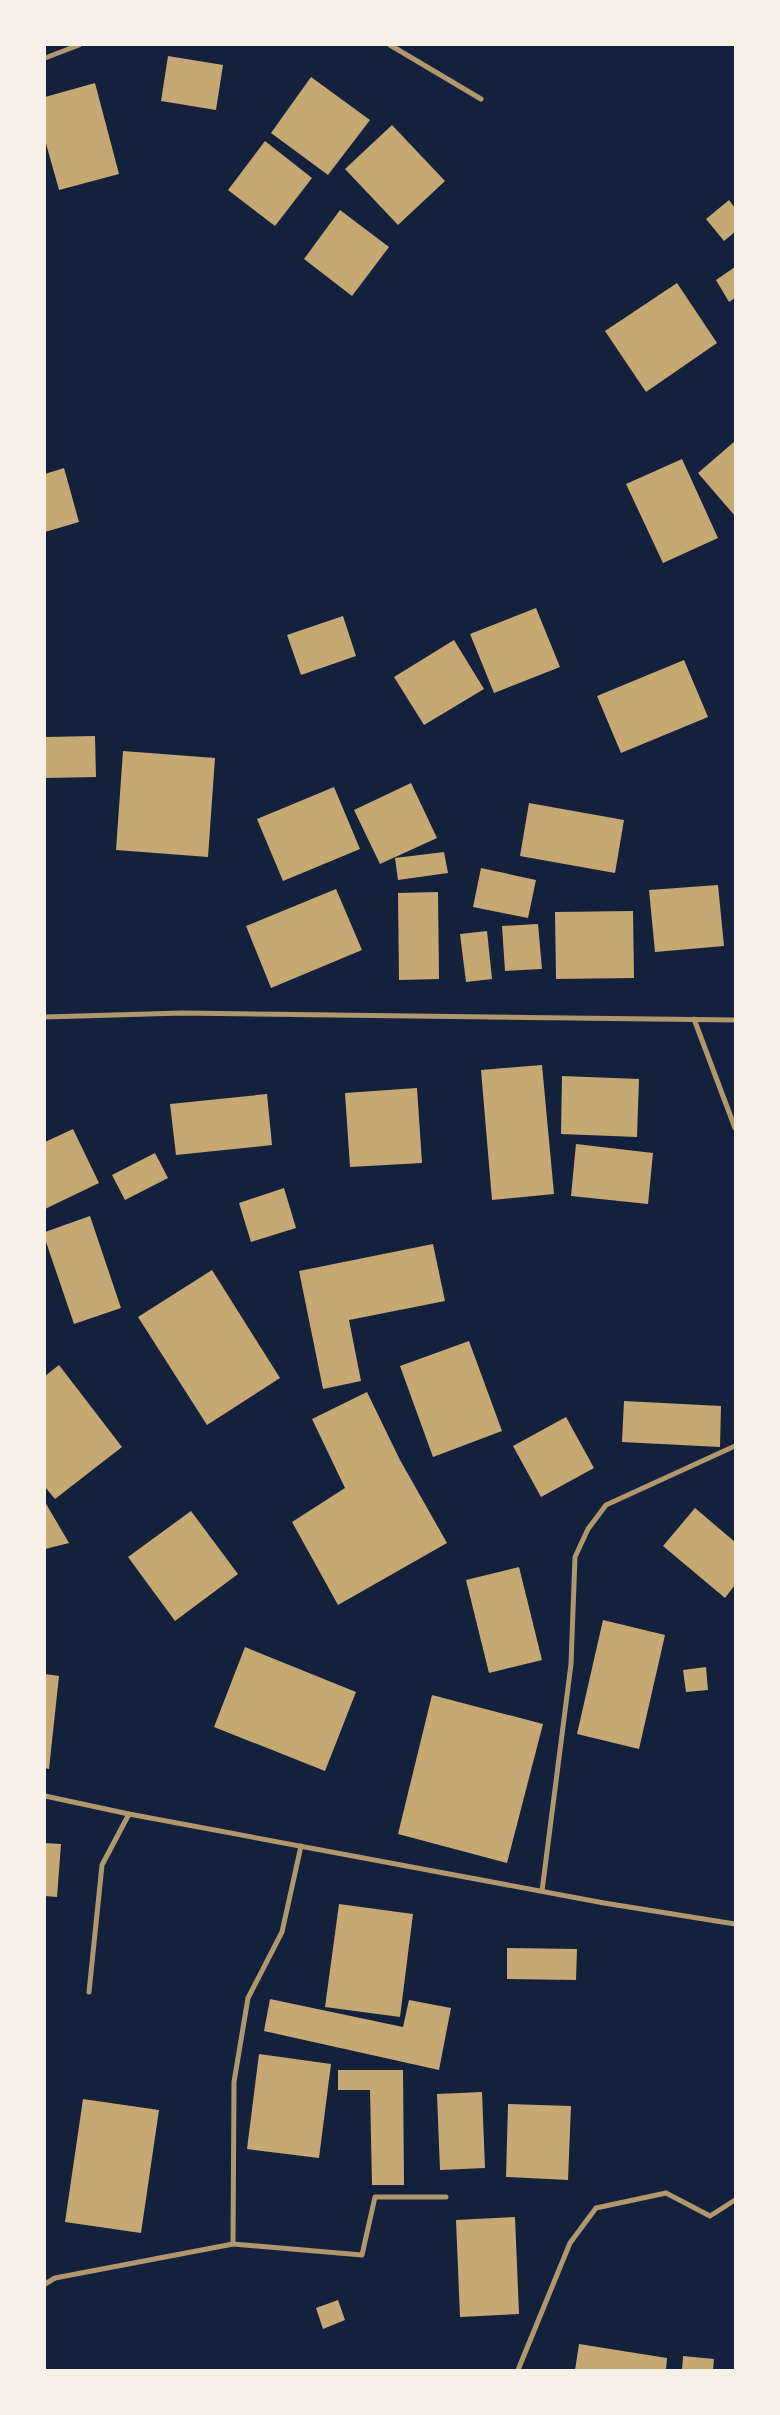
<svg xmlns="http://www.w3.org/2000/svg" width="780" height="2415" viewBox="0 0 780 2415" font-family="'Alegreya Sans',sans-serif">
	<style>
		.building { fill: #c6a872 }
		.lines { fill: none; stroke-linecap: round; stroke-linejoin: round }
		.minor { stroke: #b1986c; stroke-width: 5 }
	</style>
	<rect width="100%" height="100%" fill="#14213d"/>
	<g class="building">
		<path d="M168,56L223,65L216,110L161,101Z"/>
		<path d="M311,77L370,120L328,175L271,133Z"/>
		<path d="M95,83L119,174L59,190L45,140V97Z"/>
		<path d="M392,125L445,181L398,225L345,169Z"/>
		<path d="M265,141L312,178L275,226L228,190Z"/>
		<path d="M729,200L735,208V232L724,241L706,219Z"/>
		<path d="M340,210L389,247L352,296L304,259Z"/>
		<path d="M735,267V298L729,302L716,280Z"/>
		<path d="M677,283L717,343L646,392L605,331Z"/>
		<path d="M735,441V516L698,473Z"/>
		<path d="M682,459L718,538L663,563L626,484Z"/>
		<path d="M64,468L79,522L45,532V474Z"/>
		<path d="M536,608L560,667L494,693L470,634Z"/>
		<path d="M343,616L356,656L301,675L287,635Z"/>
		<path d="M454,640L484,689L424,725L394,677Z"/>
		<path d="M684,660L708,717L621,753L597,696Z"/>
		<path d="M95,736L96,777L45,778V737Z"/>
		<path d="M123,751L215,758L208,857L116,850Z"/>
		<path d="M411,783L437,838L380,864L354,810Z"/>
		<path d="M334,787L360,849L283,881L257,819Z"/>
		<path d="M529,803L624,820L615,873L520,856Z"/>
		<path d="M444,852L448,873L398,880L395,858Z"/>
		<path d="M481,868L536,880L528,918L473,907Z"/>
		<path d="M718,885L724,946L655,952L649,890Z"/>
		<path d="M336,889L362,950L271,988L246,926Z"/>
		<path d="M438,892L439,979L399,980L398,893Z"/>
		<path d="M633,911L634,978L556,979L555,912Z"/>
		<path d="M538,924L542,969L505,971L502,926Z"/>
		<path d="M487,931L492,979L466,982L460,934Z"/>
		<path d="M542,1065L554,1194L492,1200L481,1070Z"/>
		<path d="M562,1076L639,1079L637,1137L561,1134Z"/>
		<path d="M417,1088L422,1163L350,1167L345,1093Z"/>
		<path d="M267,1094L272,1145L176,1155L170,1104Z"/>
		<path d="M73,1129L99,1183L45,1209V1142Z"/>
		<path d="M576,1144L653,1153L648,1204L571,1196Z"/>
		<path d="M155,1153L168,1178L125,1200L112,1175Z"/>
		<path d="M284,1188L296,1228L251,1242L239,1203Z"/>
		<path d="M90,1216L121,1308L74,1324L45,1239V1232Z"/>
		<path d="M433,1244L445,1301L349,1320L361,1381L323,1389L299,1271Z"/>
		<path d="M212,1270L280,1378L207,1425L138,1317Z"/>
		<path d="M469,1341L502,1431L433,1457L400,1366Z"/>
		<path d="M59,1365L122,1447L55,1499L45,1487V1376Z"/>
		<path d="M367,1392L400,1460L447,1543L338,1605L292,1522L345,1488L312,1419Z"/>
		<path d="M624,1401L721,1406L720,1447L622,1442Z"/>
		<path d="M566,1417L594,1468L541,1497L513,1446Z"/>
		<path d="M45,1502L69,1543L45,1549Z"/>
		<path d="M695,1508L735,1542V1585L725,1598L663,1546Z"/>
		<path d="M191,1511L238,1574L175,1621L128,1557Z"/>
		<path d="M519,1567L542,1660L489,1673L466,1580Z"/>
		<path d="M603,1620L665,1635L639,1749L577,1734Z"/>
		<path d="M245,1647L356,1692L325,1771L214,1727Z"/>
		<path d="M706,1667L708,1690L686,1692L683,1670Z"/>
		<path d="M45,1674L59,1676L49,1769L45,1768Z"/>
		<path d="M432,1695L543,1724L507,1863L398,1834Z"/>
		<path d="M45,1843L61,1844L57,1897L45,1896Z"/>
		<path d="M339,1904L413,1914L400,2017L325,2007Z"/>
		<path d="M507,1948L577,1949L576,1980L507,1979Z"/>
		<path d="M270,1999L403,2027L409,2000L451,2008L439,2070L264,2031Z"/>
		<path d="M259,2054L331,2064L319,2158L247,2149Z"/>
		<path d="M338,2070H403L404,2185H372L370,2090H338Z"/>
		<path d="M482,2092L485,2168L440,2170L437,2094Z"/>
		<path d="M83,2099L159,2110L141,2233L65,2222Z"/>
		<path d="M508,2104L571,2106L568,2180L506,2177Z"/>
		<path d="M515,2217L519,2314L460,2317L456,2220Z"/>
		<path d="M338,2300L345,2320L323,2329L316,2308Z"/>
		<path d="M579,2344L667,2358L666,2370H575Z"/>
		<path d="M683,2356L714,2359L713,2370H682Z"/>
	</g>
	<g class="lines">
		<g class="minor">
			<path d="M390,45L481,99"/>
			<path d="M45,58L79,45"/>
			<path d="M45,1017L182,1013L735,1020"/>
			<path d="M694,1019L735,1128"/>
			<path d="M45,1796L129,1814L604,1903L735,1924"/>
			<path d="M542,1891L571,1664L575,1557L588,1529L606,1505L735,1446"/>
			<path d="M89,1992L102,1865L129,1814"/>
			<path d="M233,2244L362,2255L375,2197H446"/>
			<path d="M45,2284L55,2278L233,2244L234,2082L248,1998L282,1932L301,1846"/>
			<path d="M518,2370L570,2243L596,2208L666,2193L710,2216L735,2200"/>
		</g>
	</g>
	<rect width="780" height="2415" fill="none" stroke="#f6f1e7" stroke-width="92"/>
</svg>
